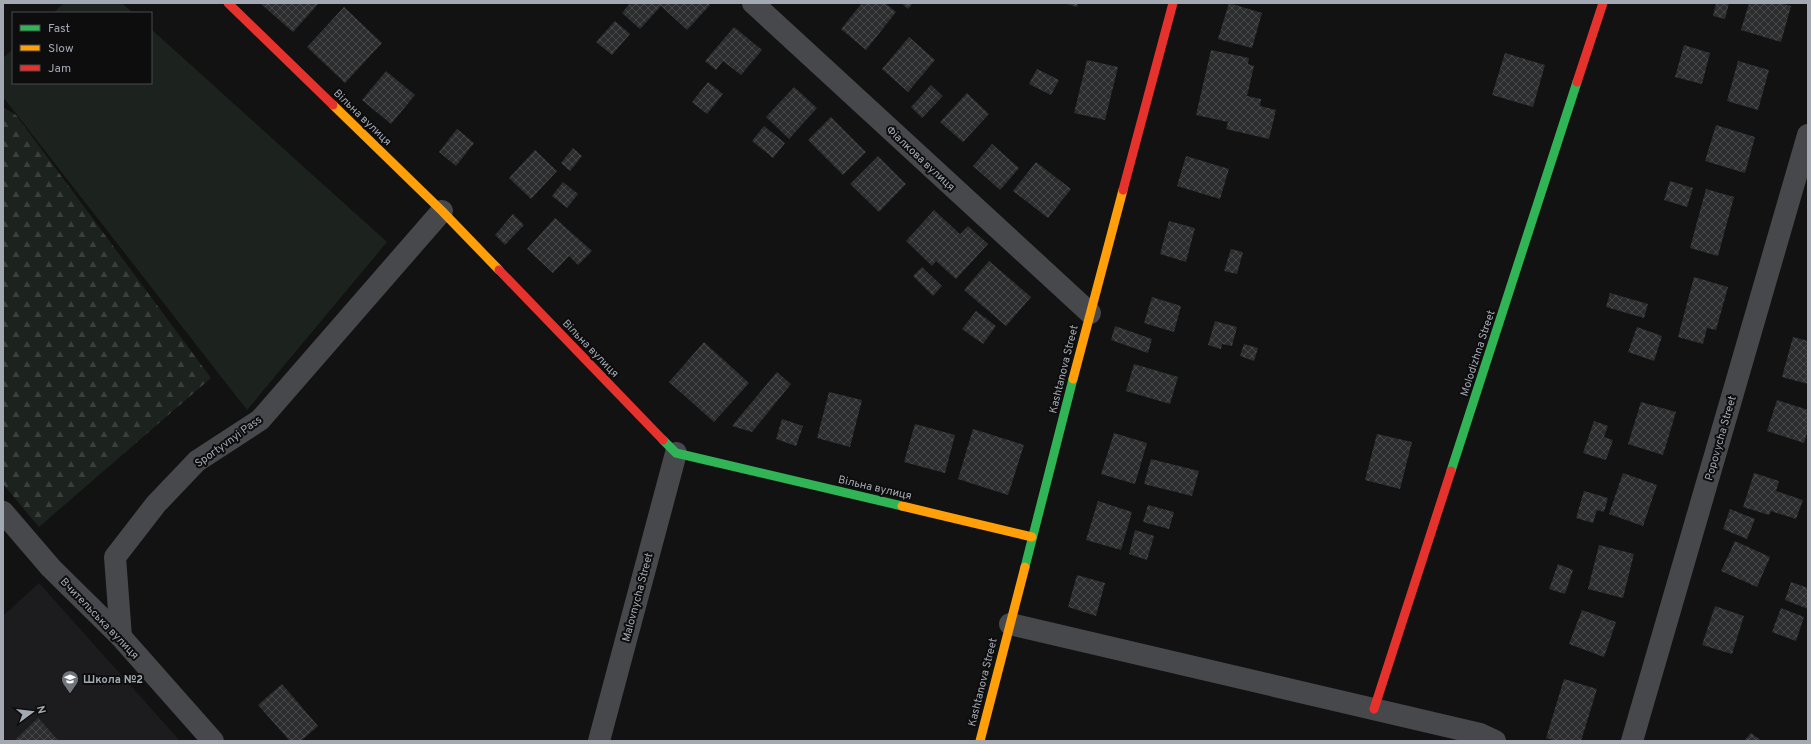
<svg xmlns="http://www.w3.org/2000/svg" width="1811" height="744" viewBox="0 0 1811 744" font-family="Overpass,sans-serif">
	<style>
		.built { fill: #1c1c1e }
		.forest { fill: url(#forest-firs) }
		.pitch { fill: #1c221d }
		.building { fill: url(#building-cross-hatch) }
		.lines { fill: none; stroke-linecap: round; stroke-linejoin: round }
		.street { stroke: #47484b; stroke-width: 22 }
		.fast { stroke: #30b455; stroke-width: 9 }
		.slow { stroke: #ff9f0a; stroke-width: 9 }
		.jam { stroke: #e5322d; stroke-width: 9 }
		.labels { text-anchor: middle; stroke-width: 4; stroke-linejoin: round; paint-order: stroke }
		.street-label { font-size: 11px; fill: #a3a9b3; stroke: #0d0d0e }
		.poi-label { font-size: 11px; font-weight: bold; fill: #a3a9b3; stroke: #0d0d0e; text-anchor: start }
	</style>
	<defs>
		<pattern id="forest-firs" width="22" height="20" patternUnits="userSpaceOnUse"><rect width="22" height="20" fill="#1c221d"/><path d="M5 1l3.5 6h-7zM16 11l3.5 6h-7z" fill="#3a3f3b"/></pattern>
		<pattern id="building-cross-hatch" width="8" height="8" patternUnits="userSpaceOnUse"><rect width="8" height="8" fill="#2c2d2e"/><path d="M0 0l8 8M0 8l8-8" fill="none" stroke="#47494a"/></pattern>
	</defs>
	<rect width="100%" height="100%" fill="#121212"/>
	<path class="built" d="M39,583L180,741H3V616Z"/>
	<path class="forest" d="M3,107L16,115L211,378L39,527L3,484Z"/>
	<g class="pitch">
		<path d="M64,3H122L133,13H53Z"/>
		<path d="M151,29L387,242L247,410L3,97V58L13,49V83H151Z"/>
	</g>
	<g class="building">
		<path d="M263,3H319L293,32L261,4Z"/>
		<path d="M630,3H708L710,5L687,30L661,6L640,29L622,13Z"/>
		<path d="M862,3H885L896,12L866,50L841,29Z"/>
		<path d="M901,3H913L908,9Z"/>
		<path d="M1064,3H1078L1077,7Z"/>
		<path d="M1229,3L1262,13L1252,48L1218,39Z"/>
		<path d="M1716,3H1729L1725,19L1713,16Z"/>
		<path d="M1749,3H1780L1791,6L1781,42L1741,30Z"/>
		<path d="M344,7L382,43L345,83L307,47Z"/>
		<path d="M615,21L630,34L612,55L596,42Z"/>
		<path d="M734,27L762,50L741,75L723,61L716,70L705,61Z"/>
		<path d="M909,37L935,60L908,92L882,69Z"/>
		<path d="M1684,45L1710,53L1702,84L1675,77Z"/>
		<path d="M1211,50L1249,58L1248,64L1254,66L1247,96L1261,99L1260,106L1276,110L1269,139L1226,129L1228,122L1196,115Z"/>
		<path d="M1505,53L1545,65L1533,107L1492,95Z"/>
		<path d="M1087,60L1118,67L1105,120L1074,113Z"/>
		<path d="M1738,61L1769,70L1758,110L1727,101Z"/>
		<path d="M1037,69L1059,80L1051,95L1029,84Z"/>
		<path d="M386,71L415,95L391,124L362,100Z"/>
		<path d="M708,82L723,94L707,114L692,102Z"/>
		<path d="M931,85L943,96L922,118L911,107Z"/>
		<path d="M794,87L817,108L789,139L766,117Z"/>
		<path d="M967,93L989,114L963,142L940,122Z"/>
		<path d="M831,117L866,152L843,175L808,140Z"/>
		<path d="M1716,125L1755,137L1745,173L1705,161Z"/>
		<path d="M764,126L785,143L773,158L752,141Z"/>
		<path d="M457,129L474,143L456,166L439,152Z"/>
		<path d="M992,144L1019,168L1000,190L973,166Z"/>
		<path d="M573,148L582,156L570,171L561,163Z"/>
		<path d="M535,150L557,171L531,199L509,178Z"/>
		<path d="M878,156L906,184L879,212L850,184Z"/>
		<path d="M1186,156L1229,169L1220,199L1177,186Z"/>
		<path d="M1036,162L1071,189L1048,218L1013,191Z"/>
		<path d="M1670,181L1693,188L1687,207L1664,200Z"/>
		<path d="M563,182L578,194L567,208L552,196Z"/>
		<path d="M1706,189L1734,197L1718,256L1690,248Z"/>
		<path d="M934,210L960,234L968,226L988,244L956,279L936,261L932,266L906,241Z"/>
		<path d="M513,214L524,225L505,245L495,235Z"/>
		<path d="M555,218L592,251L578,265L569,256L553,273L527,249Z"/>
		<path d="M1169,221L1195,228L1186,262L1160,254Z"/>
		<path d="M1231,249L1243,252L1237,274L1224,271Z"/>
		<path d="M989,261L1031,297L1006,326L964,290Z"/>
		<path d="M922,267L942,286L933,296L913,276Z"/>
		<path d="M1694,277L1728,287L1716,330L1707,328L1703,344L1678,337Z"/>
		<path d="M1610,293L1648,304L1644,318L1606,307Z"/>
		<path d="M1152,297L1181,306L1174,332L1144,323Z"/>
		<path d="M976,311L996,326L983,344L962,329Z"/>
		<path d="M1215,321L1237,327L1232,346L1222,344L1221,349L1208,345Z"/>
		<path d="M1115,326L1152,339L1148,353L1111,340Z"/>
		<path d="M1637,327L1662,336L1654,361L1628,352Z"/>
		<path d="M1793,337L1808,341V384L1782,377Z"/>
		<path d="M704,342L749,383L714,422L669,382Z"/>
		<path d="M1244,344L1258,348L1254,361L1240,356Z"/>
		<path d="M1134,364L1178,377L1170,404L1126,391Z"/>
		<path d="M777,372L791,384L752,432L732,426Z"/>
		<path d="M829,392L862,400L850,447L817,438Z"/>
		<path d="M1777,400L1808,410V430L1804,443L1767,431Z"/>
		<path d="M1641,402L1676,412L1663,455L1628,444Z"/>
		<path d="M782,419L803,426L796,446L776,439Z"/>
		<path d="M1594,421L1608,426L1604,437L1613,440L1606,460L1583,453Z"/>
		<path d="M915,424L955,435L945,473L904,462Z"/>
		<path d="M973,429L1024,445L1008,495L958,479Z"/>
		<path d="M1114,433L1147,443L1135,484L1101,474Z"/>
		<path d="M1377,434L1412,442L1400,489L1365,480Z"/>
		<path d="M1151,459L1199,471L1192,496L1144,484Z"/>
		<path d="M1623,473L1657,485L1643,526L1609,514Z"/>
		<path d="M1754,473L1779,481L1776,491L1803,500L1796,519L1771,511L1769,515L1743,507Z"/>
		<path d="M1584,491L1608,498L1604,512L1597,510L1593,523L1576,518Z"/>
		<path d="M1098,501L1132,512L1121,550L1086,540Z"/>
		<path d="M1148,505L1174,512L1169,529L1143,522Z"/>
		<path d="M1730,509L1755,519L1747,539L1723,529Z"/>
		<path d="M1135,530L1154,536L1147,560L1129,554Z"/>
		<path d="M1735,541L1770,557L1757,587L1721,571Z"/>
		<path d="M1599,545L1634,554L1623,598L1588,589Z"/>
		<path d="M1558,564L1573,570L1565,594L1549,589Z"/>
		<path d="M1077,575L1105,583L1096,616L1068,607Z"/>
		<path d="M1791,582L1808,588V609L1785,600Z"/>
		<path d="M1715,606L1744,616L1732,654L1702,645Z"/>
		<path d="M1781,608L1804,617L1796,641L1772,632Z"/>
		<path d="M1582,610L1616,622L1604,657L1569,644Z"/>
		<path d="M1564,679L1597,689L1581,741H1557L1546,738Z"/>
		<path d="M282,684L318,726L301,741H290L258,705Z"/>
		<path d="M38,718L59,741H14Z"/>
		<path d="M1751,733L1762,741H1744Z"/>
	</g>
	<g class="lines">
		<g class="street">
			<path d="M753,3L1090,313"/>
			<path d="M3,512L51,568L121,637L213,741"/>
			<path d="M1010,624L1480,734L1495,741"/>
			<path d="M121,637L115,557L156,504L197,461L260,420L442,211"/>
			<path d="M599,741L676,453"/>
			<path d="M1632,741L1808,135"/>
		</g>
		<g class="fast">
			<path d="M663,440L676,453L902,506"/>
			<path d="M1451,471L1577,82"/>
			<path d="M1025,567L1073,379"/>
		</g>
		<g class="slow">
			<path d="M333,105L442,211L499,270"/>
			<path d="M1073,379L1123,190"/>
			<path d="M902,506L1032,537"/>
			<path d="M980,741L1025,567"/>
		</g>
		<g class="jam">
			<path d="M228,3L333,105"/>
			<path d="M1577,82L1603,3"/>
			<path d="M1123,190L1173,3"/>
			<path d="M499,270L663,440"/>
			<path d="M1374,709L1451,471"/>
		</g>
	</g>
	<defs>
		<g id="school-pin" transform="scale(0.9)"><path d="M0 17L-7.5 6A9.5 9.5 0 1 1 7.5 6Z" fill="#70747b" stroke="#0d0d0e"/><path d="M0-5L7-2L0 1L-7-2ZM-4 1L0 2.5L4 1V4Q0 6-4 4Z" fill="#fff"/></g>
	</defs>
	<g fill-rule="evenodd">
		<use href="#school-pin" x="70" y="679"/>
	</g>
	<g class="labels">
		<g class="street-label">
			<text transform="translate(363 117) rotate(44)" y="4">Вільна вулиця</text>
			<text transform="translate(921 158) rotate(43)" y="4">Фіалкова вулиця</text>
			<text transform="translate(591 348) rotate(46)" y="4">Вільна вулиця</text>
			<text transform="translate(1477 353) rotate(-72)" y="4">Molodizhna Street</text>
			<text transform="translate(1063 369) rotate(-76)" y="4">Kashtanova Street</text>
			<text transform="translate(1720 438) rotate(-74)" y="4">Popovycha Street</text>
			<text transform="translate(228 441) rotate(-36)" y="4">Sportyvnyi Pass</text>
			<text transform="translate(875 487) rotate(13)" y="4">Вільна вулиця</text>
			<text transform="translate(637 597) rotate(-75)" y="4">Malovnycha Street</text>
			<text transform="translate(100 618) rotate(46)" y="4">Вчительська вулиця</text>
			<text transform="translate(982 682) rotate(-76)" y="4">Kashtanova Street</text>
		</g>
		<g class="poi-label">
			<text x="83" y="683">Школа №2</text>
		</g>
	</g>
	<rect width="1811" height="744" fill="none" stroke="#a3a9b3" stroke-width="8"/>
	<rect x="12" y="12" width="140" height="72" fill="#0d0d0e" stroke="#494b50"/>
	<rect x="20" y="25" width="20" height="6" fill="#30b455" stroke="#494b50"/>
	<text x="48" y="32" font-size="12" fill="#a3a9b3">Fast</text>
	<rect x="20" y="45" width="20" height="6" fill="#ff9f0a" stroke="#494b50"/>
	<text x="48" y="52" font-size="12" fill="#a3a9b3">Slow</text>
	<rect x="20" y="65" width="20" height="6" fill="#e5322d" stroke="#494b50"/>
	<text x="48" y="72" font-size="12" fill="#a3a9b3">Jam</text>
	<g transform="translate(32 712) rotate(75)" stroke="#0d0d0e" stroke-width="3" paint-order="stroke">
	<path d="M0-3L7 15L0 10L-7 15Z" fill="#a3a9b3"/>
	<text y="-6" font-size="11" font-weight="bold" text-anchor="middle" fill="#a3a9b3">N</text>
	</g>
</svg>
